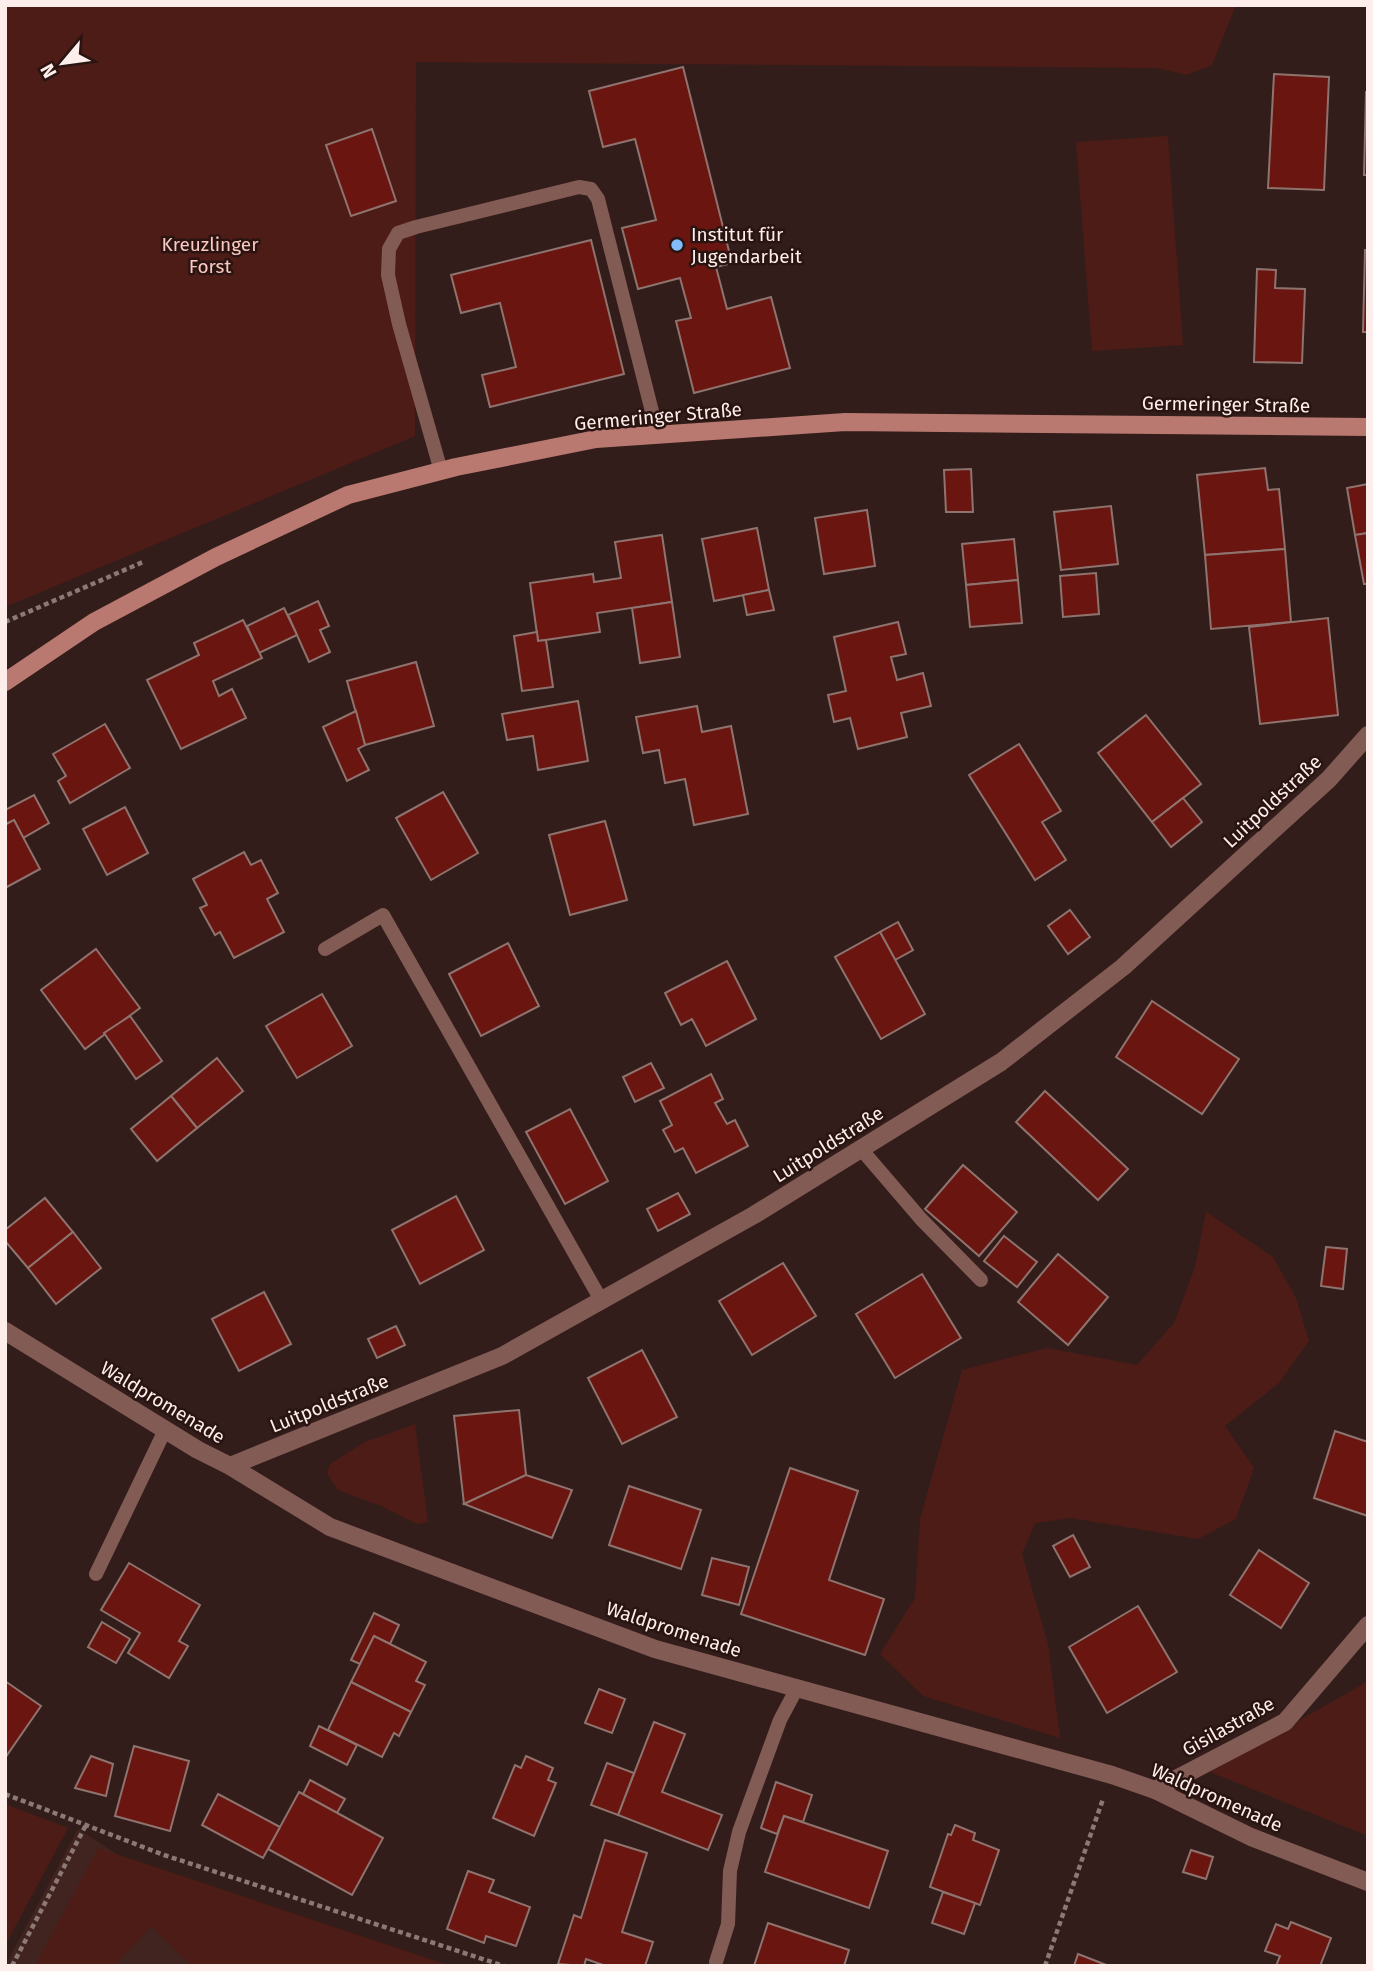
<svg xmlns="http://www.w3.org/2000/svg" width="1373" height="1971" viewBox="0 0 1373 1971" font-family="'Fira Sans',sans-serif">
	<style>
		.built { fill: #412420 }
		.green { fill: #4d1c17 }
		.building { fill: #6a1510; stroke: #8e736e; stroke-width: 2 }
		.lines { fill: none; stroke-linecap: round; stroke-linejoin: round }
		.path { stroke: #8c7976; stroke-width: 4.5; stroke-dasharray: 5 3.5; stroke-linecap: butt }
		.lane { stroke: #835b55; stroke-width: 14 }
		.street { stroke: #835b55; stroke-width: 18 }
		.secondary { stroke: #b97970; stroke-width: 18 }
		.poi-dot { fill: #82bcfa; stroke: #291411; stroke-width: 2.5 }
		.labels { text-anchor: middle; stroke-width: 5; stroke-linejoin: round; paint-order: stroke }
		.poi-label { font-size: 19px; fill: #fdedeb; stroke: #291411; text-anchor: start }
		.park-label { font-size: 19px; fill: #fbc8c0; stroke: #291411 }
		.street-label { font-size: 19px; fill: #fdedeb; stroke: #291411 }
	</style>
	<rect width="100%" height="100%" fill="#331d1a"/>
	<path class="built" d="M78,1829L289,1966H5Z"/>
	<g class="green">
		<path d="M5,5H1236L1212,65L1187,75L1157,68L416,62L415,436L5,607Z"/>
		<path d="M1168,136L1183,345L1092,351L1076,142Z"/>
		<path d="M1206,1212L1273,1257L1296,1298L1309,1341L1279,1383L1225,1426L1254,1468L1236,1519L1198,1539L1071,1518L1035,1523L1022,1554L1048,1644L1060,1738L923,1696L880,1654L915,1598L920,1519L962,1370L1047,1348L1137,1365L1174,1323L1195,1267Z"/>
		<path d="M415,1424L428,1522L417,1524L381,1506L338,1490L327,1473L330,1464L365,1442Z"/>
		<path d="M1368,1681V1836L1210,1772Z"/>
		<path d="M5,1804L68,1828L5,1946Z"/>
		<path d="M98,1848L451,1966H192L151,1926L114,1966H35Z"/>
	</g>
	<g class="building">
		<path d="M683,67L732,263L716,267L727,309L771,297L790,368L694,393L676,321L691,318L680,278L638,289L622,228L656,220L635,139L603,147L589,91Z"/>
		<path d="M1274,74L1329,77L1324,190L1268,188Z"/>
		<path d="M1366,92H1368V175H1364Z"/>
		<path d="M372,129L396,201L351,216L326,145Z"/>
		<path d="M591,240L624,374L490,407L482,375L516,367L500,303L461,313L451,275Z"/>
		<path d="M1365,250H1368V332H1363Z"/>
		<path d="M1257,269L1276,270L1275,288L1305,289L1302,363L1254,362Z"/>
		<path d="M1265,468L1268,490L1279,489L1285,549L1205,555L1197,475Z"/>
		<path d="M971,469L973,512H946L944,470Z"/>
		<path d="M1368,484V533L1355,535L1347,488Z"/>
		<path d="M1111,506L1118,564L1061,570L1054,512Z"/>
		<path d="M867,510L875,566L824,574L815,518Z"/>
		<path d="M757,528L769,590L714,601L702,539Z"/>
		<path d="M1368,533V584H1364L1355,535Z"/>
		<path d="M662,535L672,602L597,613L600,632L538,641L530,583L593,574L594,582L621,578L615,542Z"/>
		<path d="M1014,539L1018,580L966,585L962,544Z"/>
		<path d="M1285,549L1291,622L1211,629L1205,555Z"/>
		<path d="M1096,573L1099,614L1063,617L1060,576Z"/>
		<path d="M1018,580L1022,623L970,627L966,585Z"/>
		<path d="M769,590L774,610L747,615L743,595Z"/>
		<path d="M318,601L329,626L320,630L330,652L309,662L288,615Z"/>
		<path d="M672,602L680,657L640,663L632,608Z"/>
		<path d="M284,608L297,635L259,653L247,626Z"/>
		<path d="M1328,618L1338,715L1260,724L1249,627Z"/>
		<path d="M243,620L262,658L213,681L219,696L232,689L246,718L181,749L147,680L199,655L194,643Z"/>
		<path d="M898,622L906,654L891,657L897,680L923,673L931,706L901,713L907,737L858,749L850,718L834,722L828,695L846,691L834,637Z"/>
		<path d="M537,632L538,641L546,640L553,687L522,691L514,636Z"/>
		<path d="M416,662L434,726L365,745L347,681Z"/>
		<path d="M578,701L588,761L538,770L533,736L507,740L502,714Z"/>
		<path d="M697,706L702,732L731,726L748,814L694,825L685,779L665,783L659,750L643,753L636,717Z"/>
		<path d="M356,711L365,745L358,749L369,770L347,781L323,727Z"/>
		<path d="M1146,715L1201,784L1152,822L1098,753Z"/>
		<path d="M105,724L130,768L70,803L58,781L66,776L53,754Z"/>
		<path d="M1019,744L1061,811L1042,822L1066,860L1035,880L969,775Z"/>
		<path d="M443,792L478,853L431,880L396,818Z"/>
		<path d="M34,795L49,823L23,838L14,820L6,824L5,810Z"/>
		<path d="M1183,798L1202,822L1171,847L1152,822Z"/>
		<path d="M125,807L148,853L107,875L83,829Z"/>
		<path d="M14,820L40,869L5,888V825Z"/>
		<path d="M605,821L627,900L570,915L549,835Z"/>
		<path d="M244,852L251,865L261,860L278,893L267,899L284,932L234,958L220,932L215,935L200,908L207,905L193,879Z"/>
		<path d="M1070,910L1090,937L1068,954L1048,926Z"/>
		<path d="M898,922L913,950L895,960L880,932Z"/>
		<path d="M880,932L925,1014L881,1039L835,957Z"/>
		<path d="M508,943L539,1006L481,1036L449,974Z"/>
		<path d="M96,949L140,1008L85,1049L41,990Z"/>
		<path d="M727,961L756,1019L706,1046L692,1019L681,1025L665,993Z"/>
		<path d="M322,994L352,1046L297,1078L266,1026Z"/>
		<path d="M1152,1001L1239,1059L1202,1114L1116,1057Z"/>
		<path d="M130,1016L162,1061L136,1079L104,1033Z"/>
		<path d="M217,1058L243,1091L197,1128L171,1096Z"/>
		<path d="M651,1063L664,1088L635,1102L623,1077Z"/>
		<path d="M711,1074L723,1099L715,1103L727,1124L735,1120L748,1146L696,1173L683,1148L675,1152L663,1130L672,1125L660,1101Z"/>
		<path d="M1045,1091L1128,1169L1098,1200L1016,1122Z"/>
		<path d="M171,1096L197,1128L157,1161L131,1129Z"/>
		<path d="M570,1109L608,1181L565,1204L526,1132Z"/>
		<path d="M963,1165L1017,1212L979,1256L925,1209Z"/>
		<path d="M678,1193L690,1214L658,1231L647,1209Z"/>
		<path d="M456,1196L484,1250L420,1284L392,1230Z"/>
		<path d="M45,1198L73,1232L28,1268L5,1241V1230Z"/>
		<path d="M73,1232L101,1268L56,1304L28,1268Z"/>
		<path d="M1004,1236L1037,1262L1017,1287L984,1261Z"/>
		<path d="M1326,1247L1347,1249L1343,1289L1321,1286Z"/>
		<path d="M1058,1254L1108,1297L1068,1345L1018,1302Z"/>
		<path d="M783,1263L816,1316L752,1355L719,1301Z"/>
		<path d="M922,1274L961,1338L895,1378L856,1314Z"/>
		<path d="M264,1292L291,1344L239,1371L212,1319Z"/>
		<path d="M396,1326L405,1345L377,1358L368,1339Z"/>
		<path d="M642,1350L677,1417L622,1444L588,1378Z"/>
		<path d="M519,1410L526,1475L464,1504L454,1416Z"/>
		<path d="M1335,1431L1368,1442V1516L1314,1498Z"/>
		<path d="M790,1468L858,1491L829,1580L884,1599L865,1655L741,1614Z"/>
		<path d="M526,1475L572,1490L552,1538L464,1504Z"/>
		<path d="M629,1486L701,1510L681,1569L609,1545Z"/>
		<path d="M1073,1535L1090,1567L1070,1577L1053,1546Z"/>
		<path d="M1259,1550L1309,1583L1281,1628L1230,1595Z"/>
		<path d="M712,1558L749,1567L739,1605L702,1595Z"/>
		<path d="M129,1563L200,1605L179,1641L188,1646L169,1678L128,1653L140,1633L101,1610Z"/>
		<path d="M1138,1606L1177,1672L1107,1713L1069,1647Z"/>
		<path d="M374,1613L399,1625L390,1644L374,1636L360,1664L351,1660Z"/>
		<path d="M102,1622L130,1639L116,1663L88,1647Z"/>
		<path d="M374,1636L426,1662L416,1681L425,1685L411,1712L351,1682Z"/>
		<path d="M5,1681L41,1706L5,1758Z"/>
		<path d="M351,1682L411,1712L399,1736L394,1733L382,1757L328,1730Z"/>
		<path d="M599,1689L625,1699L612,1733L585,1723Z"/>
		<path d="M654,1722L685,1734L662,1792L722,1815L708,1850L618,1815Z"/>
		<path d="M319,1726L357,1745L347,1765L310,1746Z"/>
		<path d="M134,1746L189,1761L170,1831L115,1816Z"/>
		<path d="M91,1756L113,1764L106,1796L75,1788Z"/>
		<path d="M526,1756L553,1768L548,1780L556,1783L534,1836L493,1818L515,1765L521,1768Z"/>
		<path d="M607,1763L634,1773L618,1815L591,1805Z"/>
		<path d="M310,1780L345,1799L337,1813L303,1794Z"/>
		<path d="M776,1782L812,1795L803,1822L784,1816L777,1834L761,1828Z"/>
		<path d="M299,1792L383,1838L352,1895L268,1849Z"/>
		<path d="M218,1794L280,1827L263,1858L202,1825Z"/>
		<path d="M784,1816L888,1851L869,1908L765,1872Z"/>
		<path d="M955,1825L975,1833L973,1840L999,1850L980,1905L930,1887L948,1834L951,1835Z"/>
		<path d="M605,1840L647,1853L622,1932L653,1942L645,1966H606L586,1959L584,1966L558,1964L574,1915L581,1918Z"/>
		<path d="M1191,1850L1213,1857L1206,1879L1183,1872Z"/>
		<path d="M468,1871L494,1880L489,1892L530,1907L516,1946L486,1936L484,1943L447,1929Z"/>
		<path d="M943,1892L975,1903L964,1934L932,1923Z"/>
		<path d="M1291,1922L1331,1938L1320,1966H1276L1280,1956L1265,1951L1276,1924L1288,1929Z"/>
		<path d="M768,1923L849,1950L844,1966H754Z"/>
		<path d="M1078,1954L1109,1966H1074Z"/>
	</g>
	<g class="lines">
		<g class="path">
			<path d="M5,622L143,562"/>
			<path d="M5,1794L164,1855L504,1966"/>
			<path d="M12,1966L86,1825"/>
			<path d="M1045,1966L1103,1799"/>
		</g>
		<g class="lane">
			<path d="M441,471L399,324L388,275L389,249L398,233L416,227L579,187L591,189L598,199L658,435"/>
			<path d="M325,949L383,915L601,1300"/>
			<path d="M861,1149L921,1219L981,1280"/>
			<path d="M96,1574L165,1430"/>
			<path d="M716,1962L728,1924L730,1871L739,1832L780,1720L797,1688"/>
		</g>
		<g class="street">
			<path d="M5,1331L198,1450L230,1466L330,1527L655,1649L1112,1775L1155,1790L1251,1837L1368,1882"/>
			<path d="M230,1466L502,1356L754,1215L1001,1062L1123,967L1329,779L1368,735"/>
			<path d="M1155,1790L1285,1722L1368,1625"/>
		</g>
		<path class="secondary" d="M5,682L94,622L216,557L348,495L456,467L596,439L845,422L1368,427"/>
	</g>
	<circle class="poi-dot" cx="677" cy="245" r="7"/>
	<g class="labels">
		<g class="poi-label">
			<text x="691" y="241">Institut für<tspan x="691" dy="22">Jugendarbeit</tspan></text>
		</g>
		<g class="park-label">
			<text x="210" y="251">Kreuzlinger<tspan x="210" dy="22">Forst</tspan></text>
		</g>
		<g class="street-label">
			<text transform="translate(1226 404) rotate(1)" y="7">Germeringer Straße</text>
			<text transform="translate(658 416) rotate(-5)" y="7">Germeringer Straße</text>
			<text transform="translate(1272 801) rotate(-43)" y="7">Luitpoldstraße</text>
			<text transform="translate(828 1144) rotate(-32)" y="7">Luitpoldstraße</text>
			<text transform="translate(163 1402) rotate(31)" y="7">Waldpromenade</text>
			<text transform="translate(329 1403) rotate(-22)" y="7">Luitpoldstraße</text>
			<text transform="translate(674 1629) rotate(18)" y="7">Waldpromenade</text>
			<text transform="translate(1228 1726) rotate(-29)" y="7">Gisilastraße</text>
			<text transform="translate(1217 1797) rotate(24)" y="7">Waldpromenade</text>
		</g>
	</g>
	<rect width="1373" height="1971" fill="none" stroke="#fdedeb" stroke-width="14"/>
	<g transform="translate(63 63) rotate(241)" stroke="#291411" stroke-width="5" paint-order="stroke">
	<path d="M0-5L12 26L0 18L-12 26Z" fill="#fdedeb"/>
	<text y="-10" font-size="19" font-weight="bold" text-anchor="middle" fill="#fdedeb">N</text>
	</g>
</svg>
